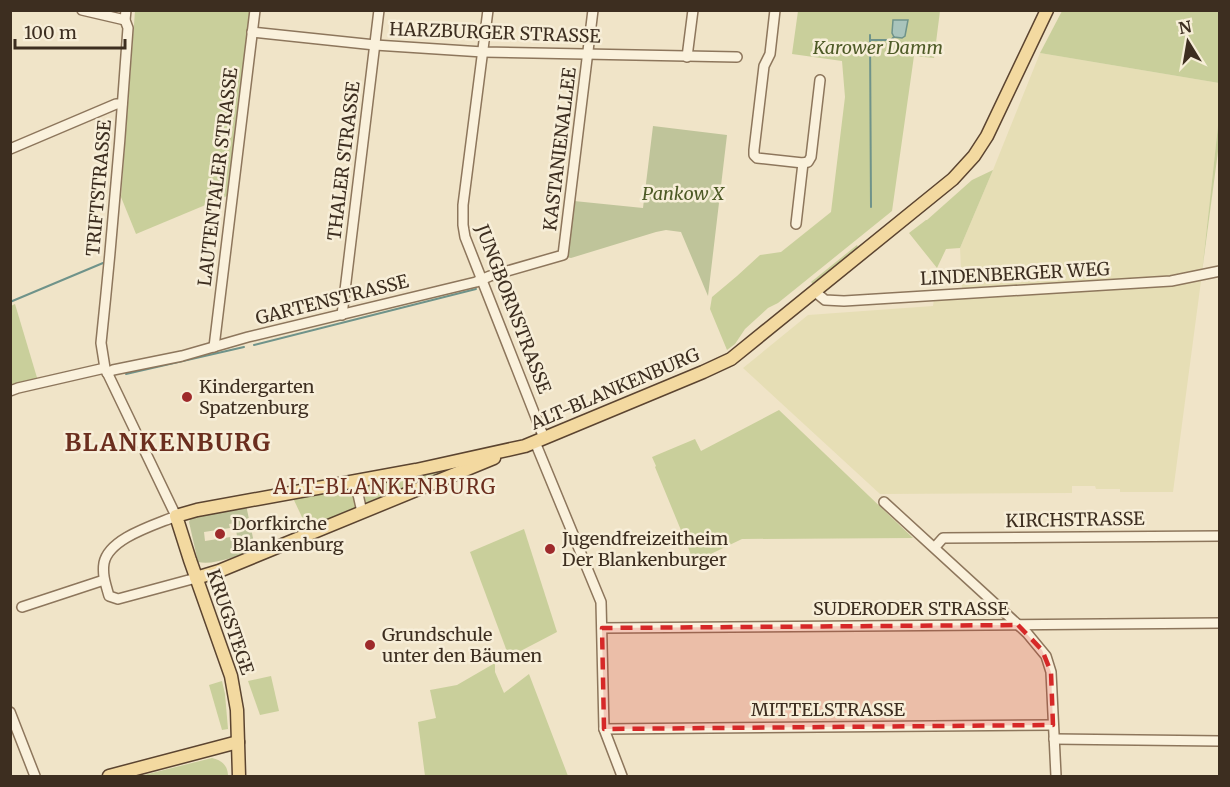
<svg xmlns="http://www.w3.org/2000/svg" width="1230" height="787" viewBox="0 0 1230 787" font-family="Merriweather,serif">
	<style>
		.farmland { fill: #e6deb5 }
		.green { fill: #c9cf9b }
		.cemetery { fill: #bfc49a; fill-rule: evenodd }
		.water { fill: #a9c4bc; stroke: #6f938a; stroke-width: 1.5 }
		.lines { fill: none; stroke-linecap: round; stroke-linejoin: round }
		.stream { stroke: #6f938a; stroke-width: 2 }
		.minor-casing { stroke: #8d765c; stroke-width: 12 }
		.major-casing { stroke: #5b4430; stroke-width: 15 }
		.minor { stroke: #faf1dc; stroke-width: 9 }
		.major { stroke: #f3d9a0; stroke-width: 12 }
		.marked { fill: #d62828; fill-opacity: 0.2; stroke: #d62828; stroke-width: 4.5; stroke-dasharray: 12 8; stroke-linejoin: round }
		.poi-dot { fill: #9e2a2b; stroke: #f7eed8; stroke-width: 2 }
		.labels { text-anchor: middle; stroke-width: 5; stroke-linejoin: round; paint-order: stroke }
		.street-label { font-size: 18px; fill: #3d2e20; stroke: #f7eed8 }
		.park-label { font-size: 18px; font-style: italic; fill: #4d5a26; stroke: #f7eed8 }
		.poi-label { font-size: 18px; fill: #3d2e20; stroke: #f7eed8; text-anchor: start }
		.neighbourhood-label { font-size: 20px; letter-spacing: 1.5px; fill: #6b2e1e; stroke: #f7eed8 }
		.district-label { font-size: 24px; font-weight: bold; letter-spacing: 1.5px; fill: #6b2e1e; stroke: #f7eed8 }
	</style>
	<rect width="100%" height="100%" fill="#f0e4c8"/>
	<g class="farmland">
		<path d="M1040,53L1219,83V117L1202,272L1191,275L962,288L960,248L993,170Z"/>
		<path d="M1201,281L1173,492H1120V489H1096L1095,486H1072V493L880,494L743,368L808,315L933,306L934,299L1041,294L1044,293L1192,283Z"/>
	</g>
	<g class="green">
		<path d="M135,11H250L227,196L136,234L121,197Z"/>
		<path d="M798,11H940L934,58L914,56L892,211L778,303L768,308L745,329L735,344L727,350L710,309L712,297L737,276L760,255L781,252L831,212L845,97L842,61L792,54Z"/>
		<path d="M1062,11H1219V83L1040,53Z"/>
		<path d="M1219,117V144L1202,272Z"/>
		<path d="M993,170L960,248L946,249L937,268L909,233L926,220H927L972,180Z"/>
		<path d="M857,245L858,247L813,284L811,282Z"/>
		<path d="M15,304L38,381L11,389V306Z"/>
		<path d="M779,410L913,538L742,539L694,562L655,467L656,466L652,457L695,439L701,451Z"/>
		<path d="M480,458L366,505L364,503L361,491L364,484Z"/>
		<path d="M349,488L354,492L357,508L355,510L308,530L293,498Z"/>
		<path d="M524,529L557,632L509,657L470,552Z"/>
		<path d="M495,663V672L504,693L529,674L568,776H425L418,722L436,718L430,690L457,685Z"/>
		<path d="M271,676L279,711L260,715L248,681Z"/>
		<path d="M222,681L225,694L228,729L222,730L209,685Z"/>
		<path d="M212,758C222,760 228,766 228,776H140Z"/>
	</g>
	<g class="cemetery">
		<path d="M653,126L727,135L708,296L681,232L666,230L656,232L571,258L566,257L574,201L643,208Z"/>
		<path d="M246,505L256,552C239,554 214,566 198,562L189,522L191,517ZM235,523L237,536L205,541L204,532L230,528L229,524Z"/>
	</g>
	<path class="water" d="M893,20H908L905,36L902,38L894,37L892,33Z"/>
	<g class="lines">
		<g class="stream">
			<path d="M870,35L871,207"/>
			<path d="M871,40H891L894,37"/>
			<path d="M10,302L103,263"/>
			<path d="M254,345L476,289"/>
			<path d="M126,374L244,347"/>
		</g>
		<g class="minor-casing">
			<g id="minor">
				<path d="M82,10L125,20"/>
				<path d="M126,10L125,20L128,28C121,133 112,238 101,343L105,368L176,516C155,525 109,538 104,563C102,575 106,585 109,596L118,599L196,578"/>
				<path d="M488,10L463,205V225L465,237L544,438"/>
				<path d="M775,10L770,54L764,66L754,150V155L757,158L803,163L808,162L811,157L820,80"/>
				<path d="M252,32L375,45L483,52L737,57"/>
				<path d="M687,57L693,10"/>
				<path d="M10,149L116,104H122"/>
				<path d="M796,224L803,163"/>
				<path d="M814,291L825,300L844,301L1171,281L1220,271"/>
				<path d="M342,315L379,10"/>
				<path d="M214,347L255,10"/>
				<path d="M107,373L113,370L182,356L248,337L476,282L490,276L563,255L593,10"/>
				<path d="M10,391L18,388L105,368"/>
				<path d="M535,442L601,602L604,729L622,776"/>
				<path d="M355,481L362,512"/>
				<path d="M884,502L1027,633L1046,656L1051,672L1056,776"/>
				<path d="M935,547L943,538L1220,536"/>
				<path d="M22,607L104,580"/>
				<path d="M602,628L1220,623"/>
				<path d="M10,712L35,776"/>
				<path d="M604,729L1053,725"/>
				<path d="M1054,739L1220,741"/>
			</g>
		</g>
		<g class="major-casing">
			<g id="major">
				<path d="M196,578L219,571L494,458"/>
				<path d="M109,776L238,742"/>
				<path d="M239,776L237,710L231,676L190,560L176,516L197,510L416,470L525,446L703,372L731,359L953,179L974,156L987,136L1047,10"/>
			</g>
		</g>
		<use href="#minor" class="minor"/>
		<use href="#major" class="major"/>
	</g>
	<path class="marked" d="M1018,625L1042,650L1051,672L1053,725L604,729L602,628Z"/>
	<g class="poi-dot">
		<circle cx="187" cy="397" r="6"/>
		<circle cx="220" cy="534" r="6"/>
		<circle cx="550" cy="549" r="6"/>
		<circle cx="370" cy="645" r="6"/>
	</g>
	<g class="labels">
		<g class="street-label">
			<text transform="translate(495 33) rotate(2)" y="6">HARZBURGER STRASSE</text>
			<text transform="translate(560 149) rotate(-83)" y="6">KASTANIENALLEE</text>
			<text transform="translate(344 161) rotate(-83)" y="6">THALER STRASSE</text>
			<text transform="translate(218 177) rotate(-83)" y="6">LAUTENTALER STRASSE</text>
			<text transform="translate(99 188) rotate(-85)" y="6">TRIFTSTRASSE</text>
			<text transform="translate(1015 274) rotate(-3)" y="6">LINDENBERGER WEG</text>
			<text transform="translate(332 300) rotate(-14)" y="6">GARTENSTRASSE</text>
			<text transform="translate(513 309) rotate(69)" y="6">JUNGBORNSTRASSE</text>
			<text transform="translate(615 389) rotate(-23)" y="6">ALT-BLANKENBURG</text>
			<text transform="translate(1075 520) rotate(-1)" y="6">KIRCHSTRASSE</text>
			<text x="911" y="615">SUDERODER STRASSE</text>
			<text transform="translate(230 622) rotate(71)" y="6">KRUGSTEGE</text>
			<text x="828" y="716">MITTELSTRASSE</text>
		</g>
		<g class="park-label">
			<text x="878" y="54">Karower Damm</text>
			<text x="683" y="200">Pankow X</text>
		</g>
		<g class="poi-label">
			<text x="199" y="393">Kindergarten<tspan x="199" dy="21">Spatzenburg</tspan></text>
			<text x="232" y="530">Dorfkirche<tspan x="232" dy="21">Blankenburg</tspan></text>
			<text x="562" y="545">Jugendfreizeitheim<tspan x="562" dy="21">Der Blankenburger</tspan></text>
			<text x="382" y="641">Grundschule<tspan x="382" dy="21">unter den Bäumen</tspan></text>
		</g>
		<g class="neighbourhood-label">
			<text x="385" y="494">ALT-BLANKENBURG</text>
		</g>
		<g class="district-label">
			<text x="168" y="451">BLANKENBURG</text>
		</g>
	</g>
	<rect width="1230" height="787" fill="none" stroke="#3d2e20" stroke-width="24"/>
	<g transform="translate(1188 42) rotate(349)" stroke="#f7eed8" stroke-width="4.5" paint-order="stroke">
	<path d="M0-4.5L10 22L0 15L-10 22Z" fill="#3d2e20"/>
	<text y="-9" font-size="16" font-weight="bold" text-anchor="middle" fill="#3d2e20">N</text>
	</g>
	<path d="M15 39v9h110v-9" fill="none" stroke="#3d2e20" stroke-width="3"/>
	<text x="24" y="39" font-size="18" fill="#3d2e20" stroke="#f7eed8" stroke-width="4.5" paint-order="stroke">100 m</text>
</svg>
